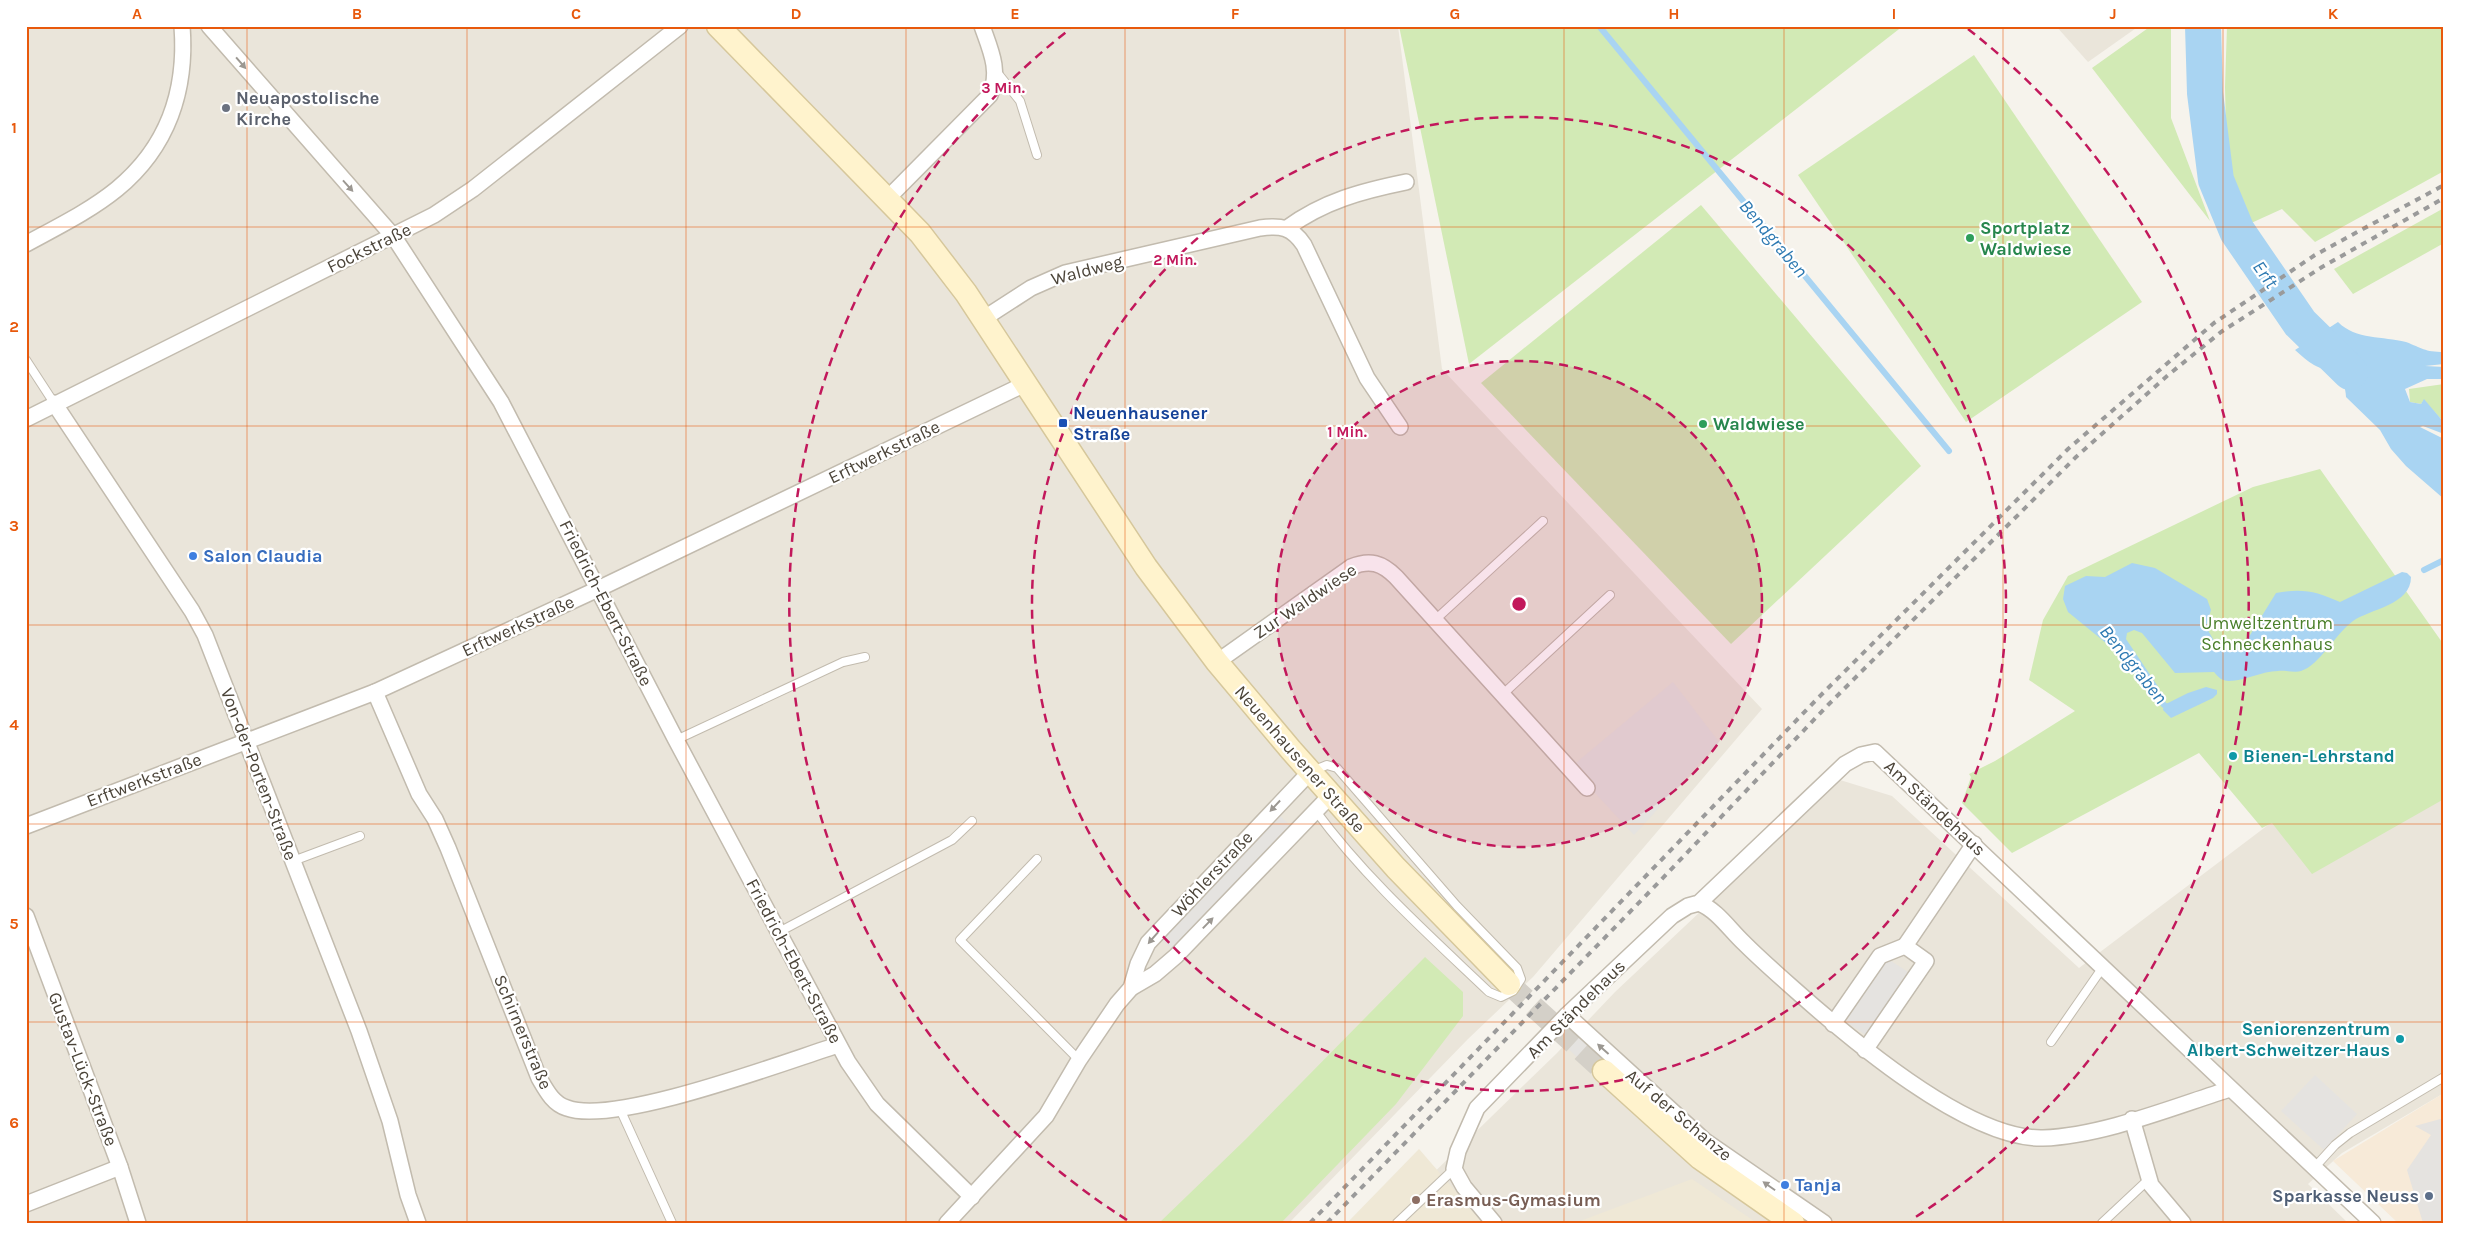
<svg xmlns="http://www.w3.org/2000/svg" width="2470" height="1249" viewBox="0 0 2470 1249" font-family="Karla,sans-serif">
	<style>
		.residential { fill: #eae5da }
		.commercial { fill: #f7ead8 }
		.education { fill: #efe8d6 }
		.green { fill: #d2eab5 }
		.parking { fill: #e5e3e0 }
		.water { fill: #a9d4f2 }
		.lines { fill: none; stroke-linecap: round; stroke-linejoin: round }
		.stream { stroke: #a9d4f2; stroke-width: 6 }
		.river { stroke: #a9d4f2; stroke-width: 36 }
		.secondary-tunnel { stroke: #d4d0c8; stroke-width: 22; stroke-dasharray: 22 11; stroke-linecap: butt }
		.lane-casing { stroke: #c2bbae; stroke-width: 10 }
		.street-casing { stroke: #c2bbae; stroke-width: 18 }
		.secondary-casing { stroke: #d6c79b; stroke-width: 25 }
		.lane { stroke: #fff; stroke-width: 8 }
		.street { stroke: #fff; stroke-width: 15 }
		.secondary { stroke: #fff3cd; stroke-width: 22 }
		.rail { stroke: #9a9a9a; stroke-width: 4; stroke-dasharray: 6 6; stroke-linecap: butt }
		.oneway { fill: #9c9892 }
		.grid { fill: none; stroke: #e8590c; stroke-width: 1; stroke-opacity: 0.55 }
		.ring { fill: none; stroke: #c2185b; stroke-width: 2.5; stroke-dasharray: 9 6 }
		.worship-dot { fill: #6b7280; stroke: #fff; stroke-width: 2 }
		.leisure-dot { fill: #2e9e5b; stroke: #fff; stroke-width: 2 }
		.transit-dot { fill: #1a4fb4; stroke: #fff; stroke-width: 2 }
		.shop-dot { fill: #3f7fe0; stroke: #fff; stroke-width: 2 }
		.culture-dot { fill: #0f9aa8; stroke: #fff; stroke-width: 2 }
		.service-dot { fill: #5c6f8a; stroke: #fff; stroke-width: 2 }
		.education-dot { fill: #8d6e63; stroke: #fff; stroke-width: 2 }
		.labels { text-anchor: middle; stroke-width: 4.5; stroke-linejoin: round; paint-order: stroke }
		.worship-label { font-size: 18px; font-weight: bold; fill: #5b616d; stroke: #fff; text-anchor: start }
		.leisure-label { font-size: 18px; font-weight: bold; fill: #27864d; stroke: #fff; text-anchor: start }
		.street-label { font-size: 18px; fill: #4b4439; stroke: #fff }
		.transit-label { font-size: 18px; font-weight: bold; fill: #164399; stroke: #fff; text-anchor: start }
		.shop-label { font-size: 18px; font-weight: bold; fill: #366cbe; stroke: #fff; text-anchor: start }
		.park-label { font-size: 18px; fill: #4a7f2a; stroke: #fff }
		.culture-label { font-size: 18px; font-weight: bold; fill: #0d838f; stroke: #fff; text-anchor: start }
		.service-label { font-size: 18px; font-weight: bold; fill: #4e5e75; stroke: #fff; text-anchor: end }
		.education-label { font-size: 18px; font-weight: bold; fill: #785e54; stroke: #fff; text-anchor: start }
		.water-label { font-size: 19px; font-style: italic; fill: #2e7ab2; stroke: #fff }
		.centre { fill: #c2185b; stroke: #fff; stroke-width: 2.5 }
		.ring-label { font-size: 15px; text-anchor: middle; font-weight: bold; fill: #c2185b; stroke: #fff; stroke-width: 4.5; stroke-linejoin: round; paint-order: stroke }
		.neatline { fill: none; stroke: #e8590c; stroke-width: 2 }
		.grid-label { font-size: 16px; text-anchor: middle; font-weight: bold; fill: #e8590c }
	</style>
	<rect width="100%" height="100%" fill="#f6f3ec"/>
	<g class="residential">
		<path d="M26,26H1398L1442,369L1762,709L1533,977L1468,1039L1289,1223H26Z"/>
		<path d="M2056,26H2139L2088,62Z"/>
		<path d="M1840,780L1892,796L2079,968L2272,822L2444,798V1093L2342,1153L2308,1184L2348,1223H1382L1557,1053L1615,992Z"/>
	</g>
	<path class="commercial" d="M2444,1093V1223H2398L2333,1161Z"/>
	<g class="education">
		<path d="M1419,1149L1483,1223H1347Z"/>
		<path d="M1692,1179L1757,1223H1575Z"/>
	</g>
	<g class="green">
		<path d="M1399,26H1903L1469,364Z"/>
		<path d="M2151,26H2171V118L2210,221L2092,68Z"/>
		<path d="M2227,26H2444V171L2315,242L2282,209L2249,224L2227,169L2225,87Z"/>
		<path d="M1974,55L2142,302L1966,422L1798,175Z"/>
		<path d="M1701,205L1921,466L1731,644L1481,383Z"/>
		<path d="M2444,208V243L2353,294L2334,269Z"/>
		<path d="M2444,384V419H2441L2424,400L2421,404L2410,402L2409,389Z"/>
		<path d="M2320,469L2444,645V799L2312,874L2272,823L2262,828L2199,753L2012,853L1962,803L1971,777L1969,774L1995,761L2075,711L2029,680L2043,620L2068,576L2253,487Z"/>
		<path d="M1425,957L1463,992V1016L1396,1104L1281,1223H1159L1246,1139Z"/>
	</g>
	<g class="parking">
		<path d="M1673,682L1719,742L1634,835L1571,767Z"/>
		<path d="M1278,814L1292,827L1175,952L1160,938Z"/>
		<path d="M1885,957L1908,972L1866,1035L1843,1020Z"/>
		<path d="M1571,1026L1610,1062L1597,1076L1559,1040Z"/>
		<path d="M2315,1075L2357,1114L2324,1150L2281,1111Z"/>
		<path d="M2444,1118V1223H2423L2407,1170L2431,1135L2415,1126Z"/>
	</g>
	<g class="water">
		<path d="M2338,322C2356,340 2383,336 2406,342C2422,348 2424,352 2444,352V364L2425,366L2444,367V379H2427L2405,389L2410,402L2421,404L2424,399L2441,419H2444V434L2423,426L2420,427L2444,439V499L2406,466L2391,449L2380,430L2346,397C2346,377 2330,373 2314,365C2307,361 2301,355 2295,350Z"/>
		<path d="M2132,563L2155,568L2207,599L2211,610L2206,627L2220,651L2247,640L2276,593C2302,588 2316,591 2340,602L2402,572L2407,573L2411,577C2411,605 2370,609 2353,621C2335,634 2320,665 2301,671C2295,673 2285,670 2278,671C2262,671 2245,681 2229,681C2222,681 2218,677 2214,672L2175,673L2142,633L2134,630L2127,633L2126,639L2159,688L2158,697L2152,698L2123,657L2068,612L2063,599L2065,586L2086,576L2105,577Z"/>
		<path d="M2206,687L2217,690V694L2213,698L2171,718L2163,710L2164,705L2188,693Z"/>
	</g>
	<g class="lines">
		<g class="stream">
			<path d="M1599,26L1949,451"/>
			<path d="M2424,570L2444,560"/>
			<path d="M2154,692L2164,705L2171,709"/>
		</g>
		<path class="river" d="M2203,26L2205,93L2216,180L2237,231L2300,323L2350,372"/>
		<path class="secondary-tunnel" d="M1509,984L1604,1071"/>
		<g class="lane-casing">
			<g id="lane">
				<path d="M996,71L1020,101L1037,155"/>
				<path d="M26,360L54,403"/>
				<path d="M1435,620L1543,521"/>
				<path d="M1502,695L1610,595"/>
				<path d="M676,740L843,662L865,657"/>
				<path d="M1312,771L1327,765L1337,768L1457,906L1517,968L1521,979L1513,991L1501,997L1489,992C1428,934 1365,878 1315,810"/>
				<path d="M1037,859L960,940L1079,1060"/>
				<path d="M293,861L360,836"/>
				<path d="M779,932L952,840L972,821"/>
				<path d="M2051,1042L2103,967"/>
				<path d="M620,1109L672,1223"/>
				<path d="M2314,1168L2335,1145L2350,1133L2444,1077"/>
				<path d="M1397,1223L1454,1169"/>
				<path d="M2102,1223L2148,1180"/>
			</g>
		</g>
		<g class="street-casing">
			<g id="street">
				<path d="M209,26L394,237L501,402L676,740L848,1062L877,1104L972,1197"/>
				<path d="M888,198L990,95C1001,71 990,49 982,26"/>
				<path d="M1287,228C1324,201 1362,191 1406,182"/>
				<path d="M26,244C57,227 90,211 117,189C168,147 187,90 182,26"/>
				<path d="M983,319L1031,288L1065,273L1260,228C1281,225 1292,227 1304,245L1367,378L1400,427"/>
				<path d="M54,403L192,611L205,635L359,1031L390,1121L408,1195L418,1223"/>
				<path d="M26,419L434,215L473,189L680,26"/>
				<path d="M1217,662L1351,567C1370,559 1382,563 1396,577L1587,788"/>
				<path d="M375,692L419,794L435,819L448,848L539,1078C546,1090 553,1104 567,1108C615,1126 784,1062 838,1045"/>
				<path d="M26,826L375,692L598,589L1025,384"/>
				<path d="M1699,903C1717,910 1730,930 1744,943C1760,959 1777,974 1794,989C1849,1038 1968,1140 2043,1138C2102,1136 2173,1107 2230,1089"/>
				<path d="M26,916L120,1167L138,1223"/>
				<path d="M1131,988L1138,964L1148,943L1310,772"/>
				<path d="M1567,1015L1705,1141L1824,1223"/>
				<path d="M1833,1024L1880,956L1905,946"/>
				<path d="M1865,1050L1926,961L1905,946L1974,844"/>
				<path d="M2132,1119L2151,1185L2183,1223"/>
				<path d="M26,1204L120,1167"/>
				<path d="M947,1223L1046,1116L1079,1060L1117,1004L1131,988L1155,974L1176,956L1330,796"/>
				<path d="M1494,1223L1464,1187L1454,1169L1458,1151L1477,1108L1567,1015L1672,916L1688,906L1699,903L1845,764L1861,755L1875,752L2373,1223"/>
			</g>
		</g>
		<g class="secondary-casing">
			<g id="secondary">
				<path d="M718,26L920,233L966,293L1146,567L1217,662L1291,750L1396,868L1509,984"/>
				<path d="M1604,1071L1700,1158L1793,1223"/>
			</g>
		</g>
		<use href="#lane" class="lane"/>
		<use href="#street" class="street"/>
		<use href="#secondary" class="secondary"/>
		<g class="rail">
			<path d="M1310,1223L1818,698L2068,449L2214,323L2315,255L2444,185"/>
			<path d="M1327,1223L1660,881L1828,705L2076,457L2167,376L2221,332L2322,267L2444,198"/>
		</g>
	</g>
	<defs><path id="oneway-solid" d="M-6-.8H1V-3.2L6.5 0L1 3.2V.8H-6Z" transform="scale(1.25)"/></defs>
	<g class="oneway">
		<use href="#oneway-solid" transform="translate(241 63) rotate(49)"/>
		<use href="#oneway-solid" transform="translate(348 186) rotate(48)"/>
		<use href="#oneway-solid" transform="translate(1275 806) rotate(133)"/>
		<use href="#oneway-solid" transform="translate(1208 923) rotate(-46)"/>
		<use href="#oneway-solid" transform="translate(1153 938) rotate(131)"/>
		<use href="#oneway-solid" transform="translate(1603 1049) rotate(-138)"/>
		<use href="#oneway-solid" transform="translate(1769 1186) rotate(-145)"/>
	</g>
	<path class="grid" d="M247,26V1223M467,26V1223M686,26V1223M906,26V1223M1125,26V1223M1345,26V1223M1564,26V1223M1784,26V1223M2003,26V1223M2223,26V1223M26,227H2444M26,426H2444M26,625H2444M26,824H2444M26,1022H2444"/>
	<circle cx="1519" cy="604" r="243" fill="#c2185b" fill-opacity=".12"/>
	<g class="ring">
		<circle cx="1519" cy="604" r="243"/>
		<circle cx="1519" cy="604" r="487"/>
		<path d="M1127 1220A730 730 0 0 1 1070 29M1968 29A730 730 0 0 1 1911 1220"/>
	</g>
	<circle class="worship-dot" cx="226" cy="108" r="5"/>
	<g class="leisure-dot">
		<circle cx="1970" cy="238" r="5"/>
		<circle cx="1703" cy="424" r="5"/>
	</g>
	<rect class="transit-dot" x="1058" y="418" width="10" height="10" rx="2.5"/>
	<g class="shop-dot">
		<circle cx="193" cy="556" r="5"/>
		<circle cx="1785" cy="1185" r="5"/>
	</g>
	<g class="culture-dot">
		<circle cx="2233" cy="756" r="5"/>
		<circle cx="2400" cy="1039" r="5"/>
	</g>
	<circle class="service-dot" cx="2429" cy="1196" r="5"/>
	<circle class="education-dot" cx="1416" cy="1200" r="5"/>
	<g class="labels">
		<g class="worship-label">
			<text x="236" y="104">Neuapostolische<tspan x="236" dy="21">Kirche</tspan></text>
		</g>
		<g class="leisure-label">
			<text x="1980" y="234">Sportplatz<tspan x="1980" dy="21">Waldwiese</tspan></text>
			<text x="1713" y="430">Waldwiese</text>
		</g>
		<g class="street-label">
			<text transform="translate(369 248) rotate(-26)" y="6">Fockstraße</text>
			<text transform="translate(1087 270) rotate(-15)" y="6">Waldweg</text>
			<text transform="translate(884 452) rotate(-26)" y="6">Erftwerkstraße</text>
			<text transform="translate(1305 601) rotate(-34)" y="6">Zur Waldwiese</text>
			<text transform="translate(606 603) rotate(63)" y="6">Friedrich-Ebert-Straße</text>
			<text transform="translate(518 626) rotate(-25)" y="6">Erftwerkstraße</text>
			<text transform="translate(1300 759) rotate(49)" y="6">Neuenhausener Straße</text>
			<text transform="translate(259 774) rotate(69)" y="6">Von-der-Porten-Straße</text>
			<text transform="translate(144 780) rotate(-21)" y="6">Erftwerkstraße</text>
			<text transform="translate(1935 808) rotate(43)" y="6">Am Ständehaus</text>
			<text transform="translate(1212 874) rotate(-47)" y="6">Wöhlerstraße</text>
			<text transform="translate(794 961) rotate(62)" y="6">Friedrich-Ebert-Straße</text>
			<text transform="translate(1576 1009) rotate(-45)" y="6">Am Ständehaus</text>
			<text transform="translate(523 1032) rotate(67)" y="6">Schirnerstraße</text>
			<text transform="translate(83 1069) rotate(69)" y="6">Gustav-Lück-Straße</text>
			<text transform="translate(1679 1115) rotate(40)" y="6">Auf der Schanze</text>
		</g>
		<g class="transit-label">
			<text x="1073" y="419">Neuenhausener<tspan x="1073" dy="21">Straße</tspan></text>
		</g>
		<g class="shop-label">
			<text x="203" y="562">Salon Claudia</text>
			<text x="1795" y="1191">Tanja</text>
		</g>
		<g class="park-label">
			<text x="2267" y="629">Umweltzentrum<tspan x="2267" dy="21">Schneckenhaus</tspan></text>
		</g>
		<g class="culture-label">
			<text x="2243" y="762">Bienen-Lehrstand</text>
			<text x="2390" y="1035" text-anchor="end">Seniorenzentrum<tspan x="2390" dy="21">Albert-Schweitzer-Haus</tspan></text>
		</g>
		<g class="service-label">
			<text x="2419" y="1202">Sparkasse Neuss</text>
		</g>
		<g class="education-label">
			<text x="1426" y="1206">Erasmus-Gymasium</text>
		</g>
		<g class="water-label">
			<text transform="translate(1774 238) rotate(50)" y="7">Bendgraben</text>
			<text transform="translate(2266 274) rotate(55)" y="7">Erft</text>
			<text transform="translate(2134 664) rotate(51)" y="7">Bendgraben</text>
		</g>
	</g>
	<circle cx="1519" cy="604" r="8" class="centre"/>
	<g class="ring-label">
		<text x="1003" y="93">3 Min.</text>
		<text x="1175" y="265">2 Min.</text>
		<text x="1347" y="437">1 Min.</text>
	</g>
	<rect width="2470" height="1249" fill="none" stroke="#ffffff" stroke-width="55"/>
	<rect x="28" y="28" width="2414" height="1194" class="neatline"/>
	<g class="grid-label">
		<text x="137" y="19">A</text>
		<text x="357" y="19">B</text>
		<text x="576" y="19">C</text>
		<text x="796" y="19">D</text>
		<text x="1015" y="19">E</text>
		<text x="1235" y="19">F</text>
		<text x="1455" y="19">G</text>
		<text x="1674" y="19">H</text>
		<text x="1894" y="19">I</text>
		<text x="2113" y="19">J</text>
		<text x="2333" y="19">K</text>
		<text x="14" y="133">1</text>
		<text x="14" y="332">2</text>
		<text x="14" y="531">3</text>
		<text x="14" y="730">4</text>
		<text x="14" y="929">5</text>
		<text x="14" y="1128">6</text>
	</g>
</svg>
